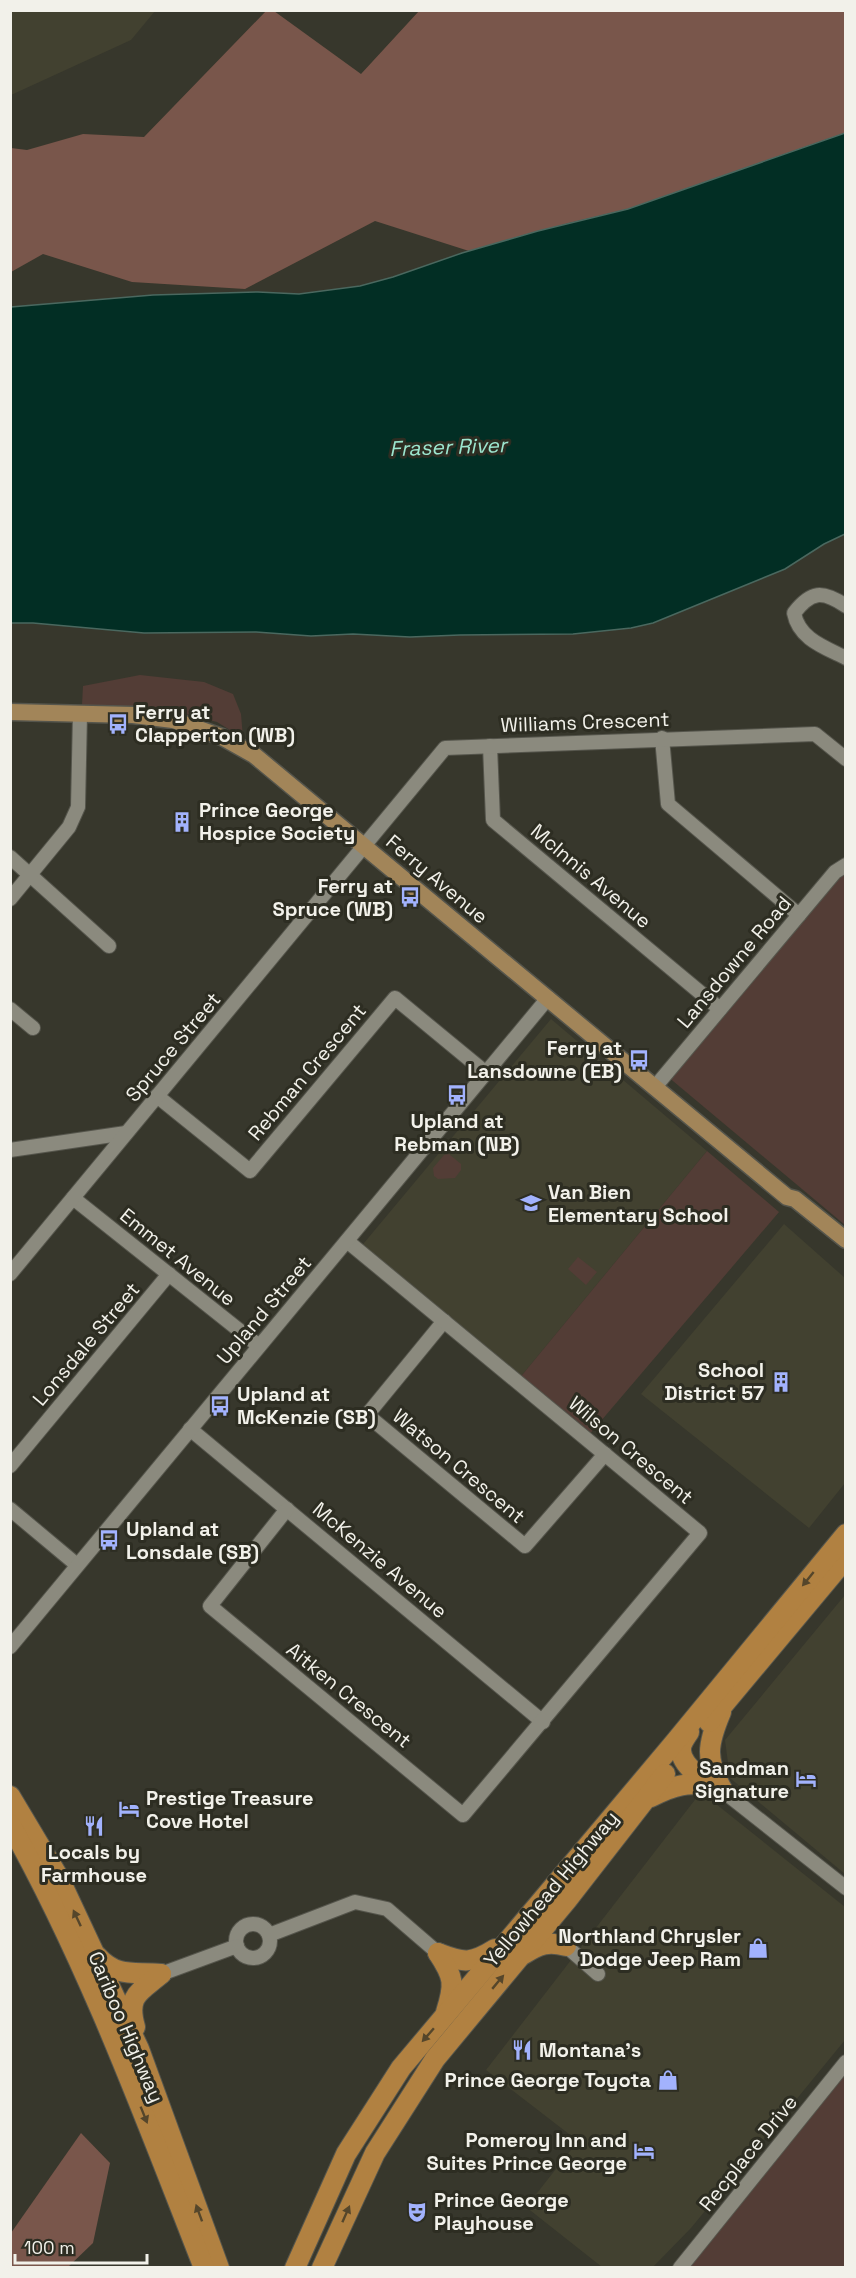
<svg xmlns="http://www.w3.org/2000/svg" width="856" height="2278" viewBox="0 0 856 2278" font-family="'Space Grotesk',sans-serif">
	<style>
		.built { fill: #424130 }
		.green { fill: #533d36 }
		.forest { fill: #79564b }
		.water { fill: #022e24; stroke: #4a685f; stroke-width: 1.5 }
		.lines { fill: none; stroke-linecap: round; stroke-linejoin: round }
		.minor-casing { stroke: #55554c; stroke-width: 16 }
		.major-casing { stroke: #55554c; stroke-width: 19 }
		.highway-casing { stroke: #55554c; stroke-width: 22 }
		.minor { stroke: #8b8a7e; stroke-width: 14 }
		.major { stroke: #a28559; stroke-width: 16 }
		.highway { stroke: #b18141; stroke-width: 20 }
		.oneway { fill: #55462b }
		.labels { text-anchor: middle; stroke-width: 6; stroke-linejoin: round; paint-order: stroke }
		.poi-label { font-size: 20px; font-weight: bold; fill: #f2f1ea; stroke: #2d2d22; text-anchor: start }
		.street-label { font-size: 20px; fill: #f2f1ea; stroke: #2d2d22 }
		.water-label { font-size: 21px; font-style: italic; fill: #9ce6cf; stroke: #2d2d22 }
	</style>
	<rect width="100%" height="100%" fill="#37372c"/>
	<g class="built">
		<path d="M10,11L11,10L155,11L131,40L11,95Z"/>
		<path d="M551,1019L707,1151L513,1386L354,1255Z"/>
		<path d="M784,1224L845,1278V1483L809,1528L641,1394Z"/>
		<path d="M845,1595V1874L730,1778L725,1740Z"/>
		<path d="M701,1792L845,1907V2040L691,2228L653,2267H602L526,2207L578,2141L486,2070Z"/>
	</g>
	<g class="green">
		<path d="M140,675L204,682L233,694L241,714L243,738L217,722L165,709L82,705L83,686Z"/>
		<path d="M845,866V1225L667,1076Z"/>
		<path d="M707,1151L779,1212L583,1442L513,1386Z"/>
		<path d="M449,1154L461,1164V1170L455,1178L438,1179L434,1176L433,1168L444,1155Z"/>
		<path d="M578,1257L597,1272L586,1285L568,1269Z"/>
		<path d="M845,2066V2267H679Z"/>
	</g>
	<g class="forest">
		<path d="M266,11H274L361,74L419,11H845V133L628,209L569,223L469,251L375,221L245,289L132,282L43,254L11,272V148L27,150L83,134L144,137Z"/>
		<path d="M81,2133L110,2163L93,2243L68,2267H11V2233Z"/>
	</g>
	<path class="water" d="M845,133V534L824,544L785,569L653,623L631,628L573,634L460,635L410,637L353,634L311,636L256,632L144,633L33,623H11V307L153,295L258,292L299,294L360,286L393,277L462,253L538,231L628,209Z"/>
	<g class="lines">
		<g class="minor-casing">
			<g id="minor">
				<path d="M846,606C822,590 811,591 794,613C799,639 824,647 846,658"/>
				<path d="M662,738L668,804L799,915"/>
				<path d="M490,746L493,820L720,1009"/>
				<path d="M10,857L109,946"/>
				<path d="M10,899L69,827L78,807L80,714"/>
				<path d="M10,1009L33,1028"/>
				<path d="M655,1087L835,872L846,865"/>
				<path d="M157,1096L250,1171L395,998L486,1073"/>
				<path d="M10,1150L126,1133"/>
				<path d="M73,1198L259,1346"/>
				<path d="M10,1274L445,748L815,734L846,759"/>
				<path d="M444,1321L367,1415L525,1546L605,1454"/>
				<path d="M190,1429L543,1722"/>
				<path d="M10,1466L169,1274"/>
				<path d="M10,1509L77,1565"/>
				<path d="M287,1509L210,1606L463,1815L700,1533L347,1241"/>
				<path d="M10,1647L548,998"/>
				<path d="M723,1791L846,1888"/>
				<circle cx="253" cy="1941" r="17"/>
				<path d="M269,1935L355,1902L387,1909L438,1953"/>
				<path d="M566,1946L598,1974"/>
				<path d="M161,1974L237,1946"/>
				<path d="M680,2268L846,2062"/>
			</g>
		</g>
		<g class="major-casing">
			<path id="major" d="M10,712L133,715L173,720L222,737L254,755L787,1197L795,1199L846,1240"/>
		</g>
		<g class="highway-casing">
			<g id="highway">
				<path d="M721,1712C707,1745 705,1759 723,1791"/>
				<path d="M709,1722L846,1558"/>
				<path d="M689,1732C686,1737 681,1743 681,1749C680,1766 710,1786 723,1791"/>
				<path d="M10,1796L59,1878L139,2049L219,2268"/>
				<path d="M651,1797C672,1786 690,1780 714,1788"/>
				<path d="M10,1824C89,1965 145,2118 204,2268"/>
				<path d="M438,1953C464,1963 471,1964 495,1949"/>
				<path d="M438,1953C454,1977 455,1984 446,2012"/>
				<path d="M524,1954C539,1944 549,1941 566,1946"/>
				<path d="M97,1956C118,1979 135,1971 161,1974"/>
				<path d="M135,2027C126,1995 140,1992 161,1974"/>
				<path d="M295,2268L346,2154L401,2068L675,1742L846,1534"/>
				<path d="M322,2268L375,2153L435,2059L567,1900L665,1774"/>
			</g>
		</g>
		<use href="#minor" class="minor"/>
		<use href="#major" class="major"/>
		<use href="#highway" class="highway"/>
	</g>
	<defs><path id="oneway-solid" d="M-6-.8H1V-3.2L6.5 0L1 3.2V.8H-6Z" transform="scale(1.5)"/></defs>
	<g class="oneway">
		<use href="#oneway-solid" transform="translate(808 1579) rotate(129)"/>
		<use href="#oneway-solid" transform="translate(77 1918) rotate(-115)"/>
		<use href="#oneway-solid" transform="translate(498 1982) rotate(-50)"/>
		<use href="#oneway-solid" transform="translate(428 2035) rotate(131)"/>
		<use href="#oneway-solid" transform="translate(144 2115) rotate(68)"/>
		<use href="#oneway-solid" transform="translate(199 2213) rotate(-110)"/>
		<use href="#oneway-solid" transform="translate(346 2214) rotate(-66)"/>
	</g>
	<defs>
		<g id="bus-bare" transform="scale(1.62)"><path d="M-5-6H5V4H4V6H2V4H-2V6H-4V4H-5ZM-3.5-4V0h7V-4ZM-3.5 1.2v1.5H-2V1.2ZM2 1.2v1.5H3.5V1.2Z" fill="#a2b2fd" stroke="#2d2d22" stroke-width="2.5" paint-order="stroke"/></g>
		<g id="building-bare" transform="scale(1.62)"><path d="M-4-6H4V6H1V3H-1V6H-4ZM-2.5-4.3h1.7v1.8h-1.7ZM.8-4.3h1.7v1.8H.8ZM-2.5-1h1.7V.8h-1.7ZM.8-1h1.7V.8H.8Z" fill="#a2b2fd" stroke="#2d2d22" stroke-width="2.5" paint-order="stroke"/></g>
		<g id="school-bare" transform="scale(1.62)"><path d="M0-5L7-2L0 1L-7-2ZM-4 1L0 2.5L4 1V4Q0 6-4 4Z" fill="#a2b2fd" stroke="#2d2d22" stroke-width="2.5" paint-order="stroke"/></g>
		<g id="hotel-bare" transform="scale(1.62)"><path d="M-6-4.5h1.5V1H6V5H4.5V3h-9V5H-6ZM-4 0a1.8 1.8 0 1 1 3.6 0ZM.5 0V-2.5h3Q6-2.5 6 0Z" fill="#a2b2fd" stroke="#2d2d22" stroke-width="2.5" paint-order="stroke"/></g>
		<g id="restaurant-bare" transform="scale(1.62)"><path d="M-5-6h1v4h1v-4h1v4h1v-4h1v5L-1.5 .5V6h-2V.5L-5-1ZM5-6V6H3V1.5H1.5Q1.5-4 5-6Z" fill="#a2b2fd" stroke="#2d2d22" stroke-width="2.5" paint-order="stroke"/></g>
		<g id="shop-bare" transform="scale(1.62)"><path d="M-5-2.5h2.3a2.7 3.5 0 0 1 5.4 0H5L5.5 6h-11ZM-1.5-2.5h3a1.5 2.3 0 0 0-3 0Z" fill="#a2b2fd" stroke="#2d2d22" stroke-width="2.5" paint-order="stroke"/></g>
		<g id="theatre-bare" transform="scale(1.62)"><path d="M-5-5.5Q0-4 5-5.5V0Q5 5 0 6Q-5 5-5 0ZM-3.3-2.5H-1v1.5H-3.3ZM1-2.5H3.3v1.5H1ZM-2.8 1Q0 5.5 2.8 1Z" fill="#a2b2fd" stroke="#2d2d22" stroke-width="2.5" paint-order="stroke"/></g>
	</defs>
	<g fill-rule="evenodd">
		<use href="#bus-bare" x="118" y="724"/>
		<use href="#building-bare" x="182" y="822"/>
		<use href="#bus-bare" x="410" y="897"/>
		<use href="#bus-bare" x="639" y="1060"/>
		<use href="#bus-bare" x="457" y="1095"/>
		<use href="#school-bare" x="531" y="1203"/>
		<use href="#building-bare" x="781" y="1382"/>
		<use href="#bus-bare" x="220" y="1406"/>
		<use href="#bus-bare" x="109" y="1540"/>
		<use href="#hotel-bare" x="806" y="1779"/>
		<use href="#hotel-bare" x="129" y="1809"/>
		<use href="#restaurant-bare" x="94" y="1826"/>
		<use href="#shop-bare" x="758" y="1948"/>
		<use href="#restaurant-bare" x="522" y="2050"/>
		<use href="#shop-bare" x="668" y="2080"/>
		<use href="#hotel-bare" x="644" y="2151"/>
		<use href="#theatre-bare" x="417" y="2212"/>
	</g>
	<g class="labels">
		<g class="poi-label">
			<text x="135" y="719">Ferry at<tspan x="135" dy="23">Clapperton (WB)</tspan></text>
			<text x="199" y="817">Prince George<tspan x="199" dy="23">Hospice Society</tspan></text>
			<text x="393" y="893" text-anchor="end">Ferry at<tspan x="393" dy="23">Spruce (WB)</tspan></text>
			<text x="622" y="1055" text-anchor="end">Ferry at<tspan x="622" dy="23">Lansdowne (EB)</tspan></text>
			<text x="457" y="1128" text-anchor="middle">Upland at<tspan x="457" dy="23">Rebman (NB)</tspan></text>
			<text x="548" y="1199">Van Bien<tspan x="548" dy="23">Elementary School</tspan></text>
			<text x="764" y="1377" text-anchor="end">School<tspan x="764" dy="23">District 57</tspan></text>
			<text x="237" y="1401">Upland at<tspan x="237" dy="23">McKenzie (SB)</tspan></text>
			<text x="126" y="1536">Upland at<tspan x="126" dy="23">Lonsdale (SB)</tspan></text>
			<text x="789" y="1775" text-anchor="end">Sandman<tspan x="789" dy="23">Signature</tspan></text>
			<text x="146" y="1805">Prestige Treasure<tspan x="146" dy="23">Cove Hotel</tspan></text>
			<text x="94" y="1859" text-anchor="middle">Locals by<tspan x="94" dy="23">Farmhouse</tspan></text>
			<text x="741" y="1943" text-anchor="end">Northland Chrysler<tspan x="741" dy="23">Dodge Jeep Ram</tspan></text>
			<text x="539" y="2057">Montana's</text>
			<text x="651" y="2087" text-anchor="end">Prince George Toyota</text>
			<text x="627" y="2147" text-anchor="end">Pomeroy Inn and<tspan x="627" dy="23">Suites Prince George</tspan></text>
			<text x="434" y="2207">Prince George<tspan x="434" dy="23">Playhouse</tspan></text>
		</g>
		<g class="street-label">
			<text transform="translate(585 722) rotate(-2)" y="7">Williams Crescent</text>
			<text transform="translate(591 876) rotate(40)" y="7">McInnis Avenue</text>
			<text transform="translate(437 879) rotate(40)" y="7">Ferry Avenue</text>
			<text transform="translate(734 962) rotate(-50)" y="7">Lansdowne Road</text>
			<text transform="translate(173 1047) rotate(-50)" y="7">Spruce Street</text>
			<text transform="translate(307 1072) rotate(-50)" y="7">Rebman Crescent</text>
			<text transform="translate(178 1257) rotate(39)" y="7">Emmet Avenue</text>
			<text transform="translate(264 1310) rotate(-50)" y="7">Upland Street</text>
			<text transform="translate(86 1344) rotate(-50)" y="7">Lonsdale Street</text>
			<text transform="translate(631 1450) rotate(40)" y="7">Wilson Crescent</text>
			<text transform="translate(459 1466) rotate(40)" y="7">Watson Crescent</text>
			<text transform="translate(380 1560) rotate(40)" y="7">McKenzie Avenue</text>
			<text transform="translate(349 1695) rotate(39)" y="7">Aitken Crescent</text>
			<text transform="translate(551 1889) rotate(-50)" y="7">Yellowhead Highway</text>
			<text transform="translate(126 2027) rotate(67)" y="7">Cariboo Highway</text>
			<text transform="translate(748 2153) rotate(-51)" y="7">Recplace Drive</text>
		</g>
		<g class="water-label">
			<text transform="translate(448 447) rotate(-2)" y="7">Fraser River</text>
		</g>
	</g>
	<rect width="856" height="2278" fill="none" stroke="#f2f1ea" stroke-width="24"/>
	<path d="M15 2254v9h132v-9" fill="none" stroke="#f2f1ea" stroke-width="3"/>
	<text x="24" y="2254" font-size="18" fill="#f2f1ea" stroke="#2d2d22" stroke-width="4.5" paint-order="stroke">100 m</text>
</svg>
